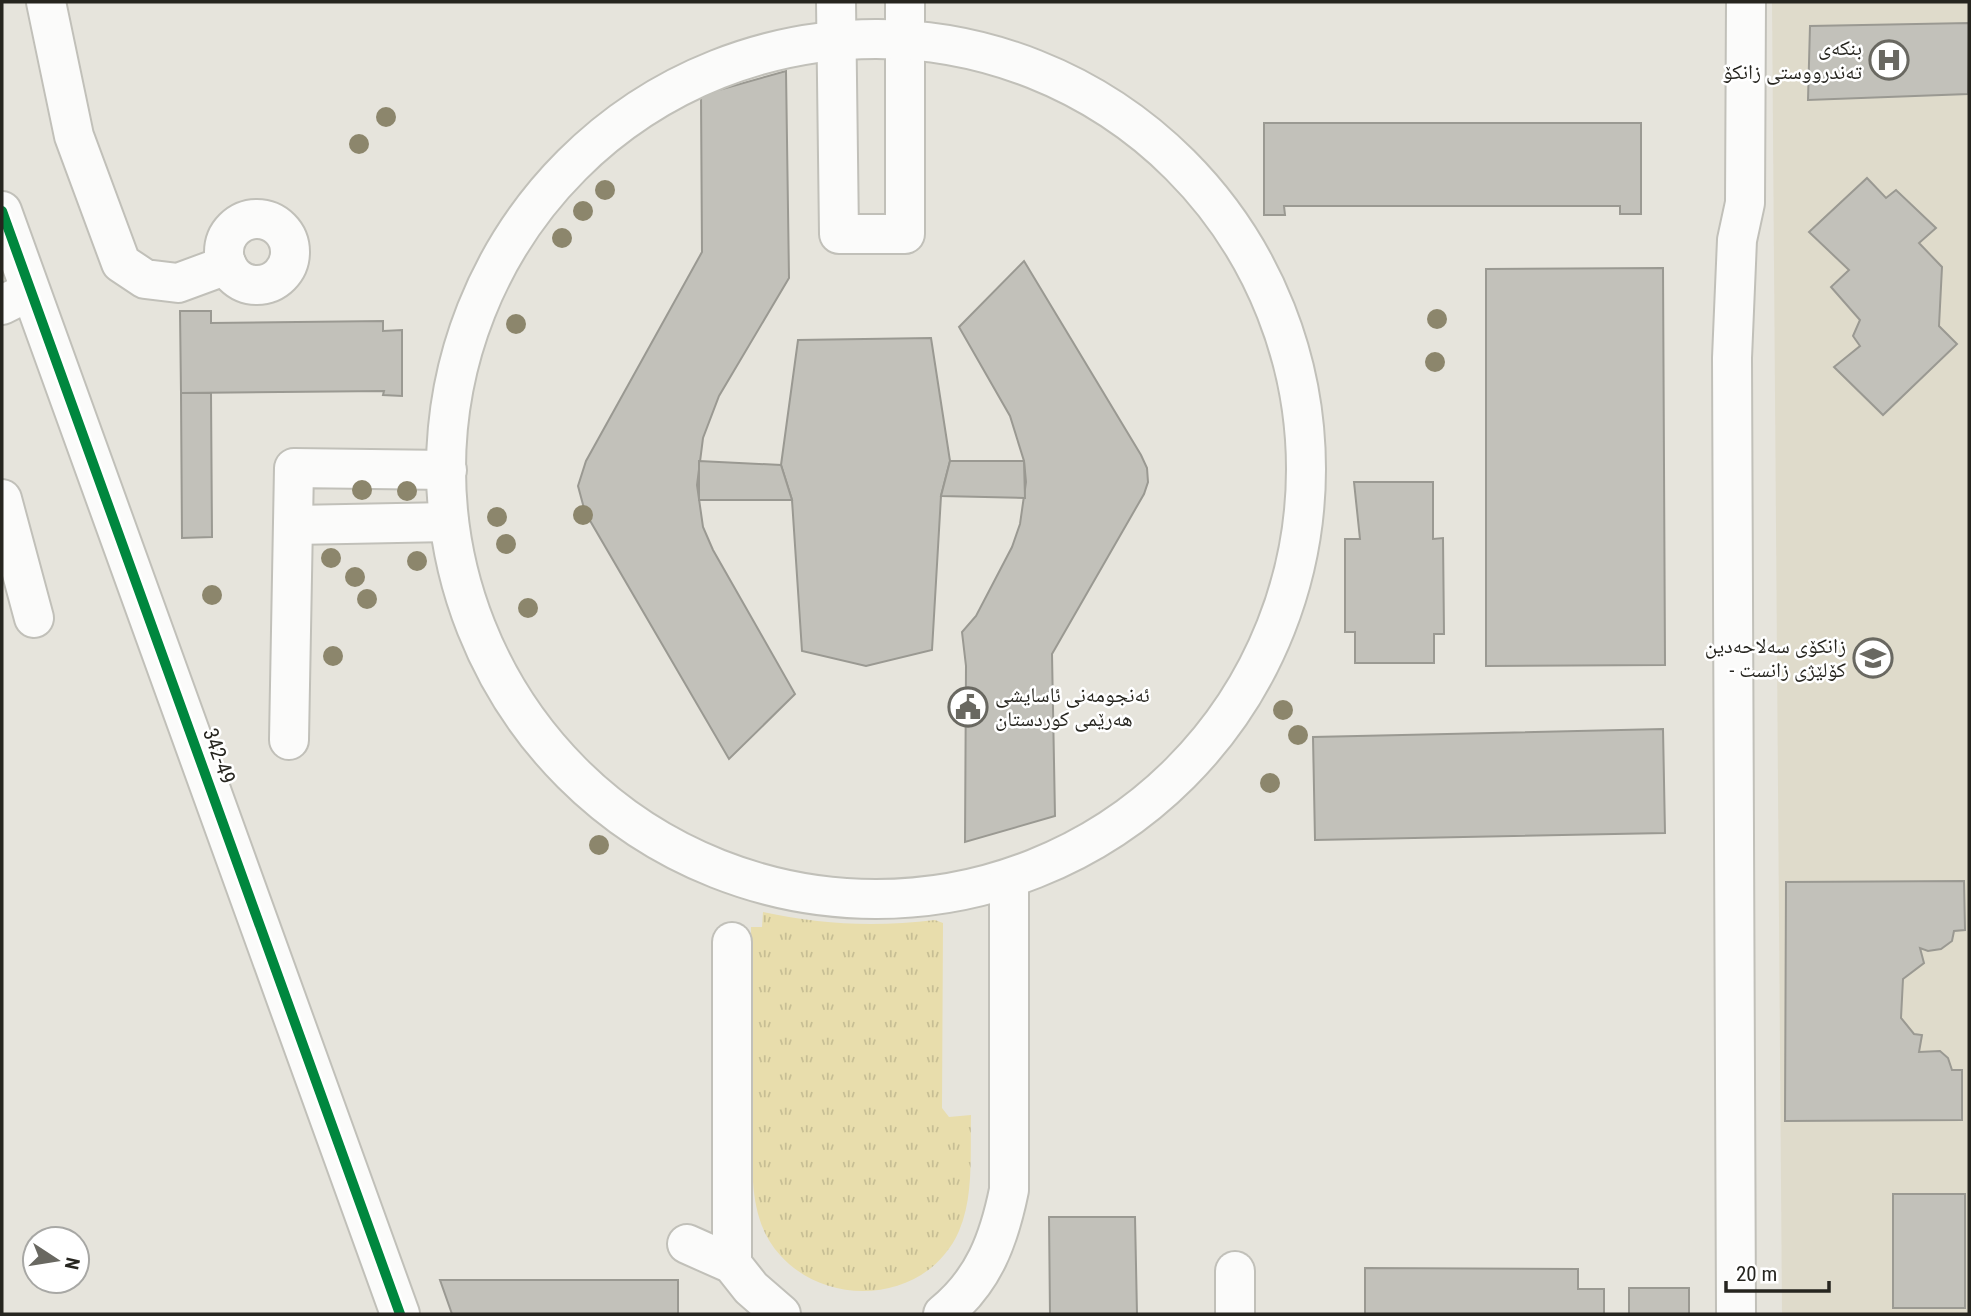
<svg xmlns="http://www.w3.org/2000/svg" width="1971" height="1316" viewBox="0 0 1971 1316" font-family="'Roboto Condensed','Noto Naskh Arabic',sans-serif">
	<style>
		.built { fill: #dfdbcb }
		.grass { fill: url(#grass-tufts) }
		.building { fill: #c2c1ba; stroke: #9a9992; stroke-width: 2 }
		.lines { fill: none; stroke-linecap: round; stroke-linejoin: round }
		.minor-casing { stroke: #c1c0b9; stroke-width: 42 }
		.minor { stroke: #fbfbfa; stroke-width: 38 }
		.cycleway-casing { stroke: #fff; stroke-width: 15 }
		.cycleway { stroke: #00873e; stroke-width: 10 }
		.tree { fill: #8c866c }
		.labels { text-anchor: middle; stroke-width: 5; stroke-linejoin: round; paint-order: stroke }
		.poi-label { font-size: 21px; fill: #26251f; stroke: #fff; text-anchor: end }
		.street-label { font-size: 21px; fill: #26251f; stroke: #fff }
	</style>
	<defs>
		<pattern id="grass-tufts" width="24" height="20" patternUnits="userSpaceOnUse" patternTransform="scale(1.75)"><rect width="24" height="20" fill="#e8ddac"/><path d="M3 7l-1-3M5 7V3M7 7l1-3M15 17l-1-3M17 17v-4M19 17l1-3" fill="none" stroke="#c7be94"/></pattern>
	</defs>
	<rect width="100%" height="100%" fill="#e6e4dc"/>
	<path class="built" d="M1772,2H1969V1314H1782Z"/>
	<path class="grass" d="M763,912C822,925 876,927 935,920L943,923L942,1108L949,1117L971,1115C970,1153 974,1196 959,1231C928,1302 829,1310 780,1255C761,1234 755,1209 753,1182L751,927H762Z"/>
	<g class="building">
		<path d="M1969,23L1968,94L1808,100L1810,26Z"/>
		<path d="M786,71L789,278L719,396L703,438L697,485L703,527L713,550L795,694L729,759L585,512L578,486L586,461L702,252L701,95Z"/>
		<path d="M1264,123H1641V214H1620V206H1284L1285,215H1264Z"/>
		<path d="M1867,178L1886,198L1896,190L1936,228L1919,243L1942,267L1939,326L1957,344L1883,415L1834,367L1860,346L1853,336L1860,320L1831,287L1849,270L1809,232Z"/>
		<path d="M1024,261L1141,455L1147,468L1148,482L1144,494L1052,654L1055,816L965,842L966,666L962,632L976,616L1012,547L1020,524L1026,482L1024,461L1010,416L959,327Z"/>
		<path d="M1663,268L1665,665L1486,666V269Z"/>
		<path d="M180,311H211V323L383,321V331L402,330V396L383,395L384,391L181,393Z"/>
		<path d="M931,338L950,461L941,496L932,650L866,666L802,651L792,500L781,465L798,340Z"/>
		<path d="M181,393H211L212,537L182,538Z"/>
		<path d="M699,461L781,465L792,500H699Z"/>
		<path d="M950,461H1024L1025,498L941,496Z"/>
		<path d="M1354,482H1433V539L1443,538L1444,634H1434V663H1355V632H1345V539H1360Z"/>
		<path d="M1663,729L1665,833L1315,840L1313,737Z"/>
		<path d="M1964,881L1965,930L1954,931L1952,941L1941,949L1928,951L1920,948L1924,963L1903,979L1901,1018L1914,1034L1922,1035L1919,1052L1940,1051L1948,1058L1952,1070H1962V1120L1785,1121L1786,882Z"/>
		<rect x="1893" y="1194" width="72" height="114"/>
		<path d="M1049,1217H1135L1137,1314H1050Z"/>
		<path d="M1365,1268L1578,1269V1289H1604V1314H1365Z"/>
		<path d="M440,1280H678V1314H452Z"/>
		<rect x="1629" y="1288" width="60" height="26"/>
	</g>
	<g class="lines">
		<g class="minor-casing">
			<g id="minor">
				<path d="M46,2L74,136L121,263L145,279L178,283L227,265"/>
				<path d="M836,2L839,234H905V2"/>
				<circle cx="876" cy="469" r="430"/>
				<path d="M2,211L400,1314"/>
				<circle cx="257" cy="252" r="33"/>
				<path d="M2,305L30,291"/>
				<path d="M2,499L34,618"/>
				<path d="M294,525L449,522"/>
				<path d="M289,740L294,468L447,470"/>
				<path d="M687,1244L732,1264L751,1288L781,1314"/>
				<path d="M732,1264V942"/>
				<path d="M943,1314C984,1281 999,1239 1009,1190V879"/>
				<path d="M1235,1314V1271"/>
				<path d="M1736,1314L1732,358L1737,240L1745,203L1746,2"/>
			</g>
		</g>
		<use href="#minor" class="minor"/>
		<g class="cycleway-casing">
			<path id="cycleway" d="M2,211L400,1314"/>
		</g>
		<use href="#cycleway" class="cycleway"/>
	</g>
	<g class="tree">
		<circle cx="386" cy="117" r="10"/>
		<circle cx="359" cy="144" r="10"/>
		<circle cx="605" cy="190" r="10"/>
		<circle cx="583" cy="211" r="10"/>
		<circle cx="562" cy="238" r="10"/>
		<circle cx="1437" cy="319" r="10"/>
		<circle cx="516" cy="324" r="10"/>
		<circle cx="1435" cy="362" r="10"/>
		<circle cx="362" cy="490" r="10"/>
		<circle cx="407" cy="491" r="10"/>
		<circle cx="583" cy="515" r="10"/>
		<circle cx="497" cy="517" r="10"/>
		<circle cx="506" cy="544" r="10"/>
		<circle cx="331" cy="558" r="10"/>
		<circle cx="417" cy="561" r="10"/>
		<circle cx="355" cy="577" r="10"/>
		<circle cx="212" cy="595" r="10"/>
		<circle cx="367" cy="599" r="10"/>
		<circle cx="528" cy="608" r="10"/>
		<circle cx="333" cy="656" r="10"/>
		<circle cx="1283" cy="710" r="10"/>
		<circle cx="1298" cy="735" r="10"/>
		<circle cx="1270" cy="783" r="10"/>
		<circle cx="599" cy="845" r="10"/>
	</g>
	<defs>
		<g id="hospital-ring" transform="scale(2.0125)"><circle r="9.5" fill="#fff" stroke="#696861" stroke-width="1.5"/><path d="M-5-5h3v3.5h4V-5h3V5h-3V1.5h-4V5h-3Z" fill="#696861"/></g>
		<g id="university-ring" transform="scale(2.0125)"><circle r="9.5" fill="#fff" stroke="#696861" stroke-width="1.5"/><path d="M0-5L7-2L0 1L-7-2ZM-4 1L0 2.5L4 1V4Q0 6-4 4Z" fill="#696861"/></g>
		<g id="civic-ring" transform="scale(2.0125)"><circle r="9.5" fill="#fff" stroke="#696861" stroke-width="1.5"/><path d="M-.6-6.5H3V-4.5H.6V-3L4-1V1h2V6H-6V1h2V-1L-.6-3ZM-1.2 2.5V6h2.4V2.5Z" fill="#696861"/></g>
	</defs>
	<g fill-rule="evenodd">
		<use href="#hospital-ring" x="1889" y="60"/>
		<use href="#university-ring" x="1873" y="658"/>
		<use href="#civic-ring" x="968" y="707"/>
	</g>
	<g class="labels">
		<g class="poi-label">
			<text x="1862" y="55">بنکەی<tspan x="1862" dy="24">تەندرووستی زانکۆ</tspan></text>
			<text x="1846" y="653">زانکۆی سەلاحەدین<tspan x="1846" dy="24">- کۆلێژی زانست</tspan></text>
			<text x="995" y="702" text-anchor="start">ئەنجومەنی ئاسایشی<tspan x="995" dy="24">هەرێمی کوردستان</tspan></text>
		</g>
		<g class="street-label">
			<text transform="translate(219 756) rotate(70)" y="7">342-49</text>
		</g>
	</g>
	<rect width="1971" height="1316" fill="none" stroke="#26251f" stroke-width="7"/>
	<g transform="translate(56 1260) rotate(102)"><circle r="33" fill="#ffffff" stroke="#a8a8a5" stroke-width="2"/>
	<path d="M0-5L12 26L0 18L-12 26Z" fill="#696861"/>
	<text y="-10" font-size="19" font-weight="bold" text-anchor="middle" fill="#26251f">N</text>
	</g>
	<path d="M1726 1281v10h103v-10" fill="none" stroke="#26251f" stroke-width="3.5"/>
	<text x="1736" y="1281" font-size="21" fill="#26251f" stroke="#ffffff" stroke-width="5" paint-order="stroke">20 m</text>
</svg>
